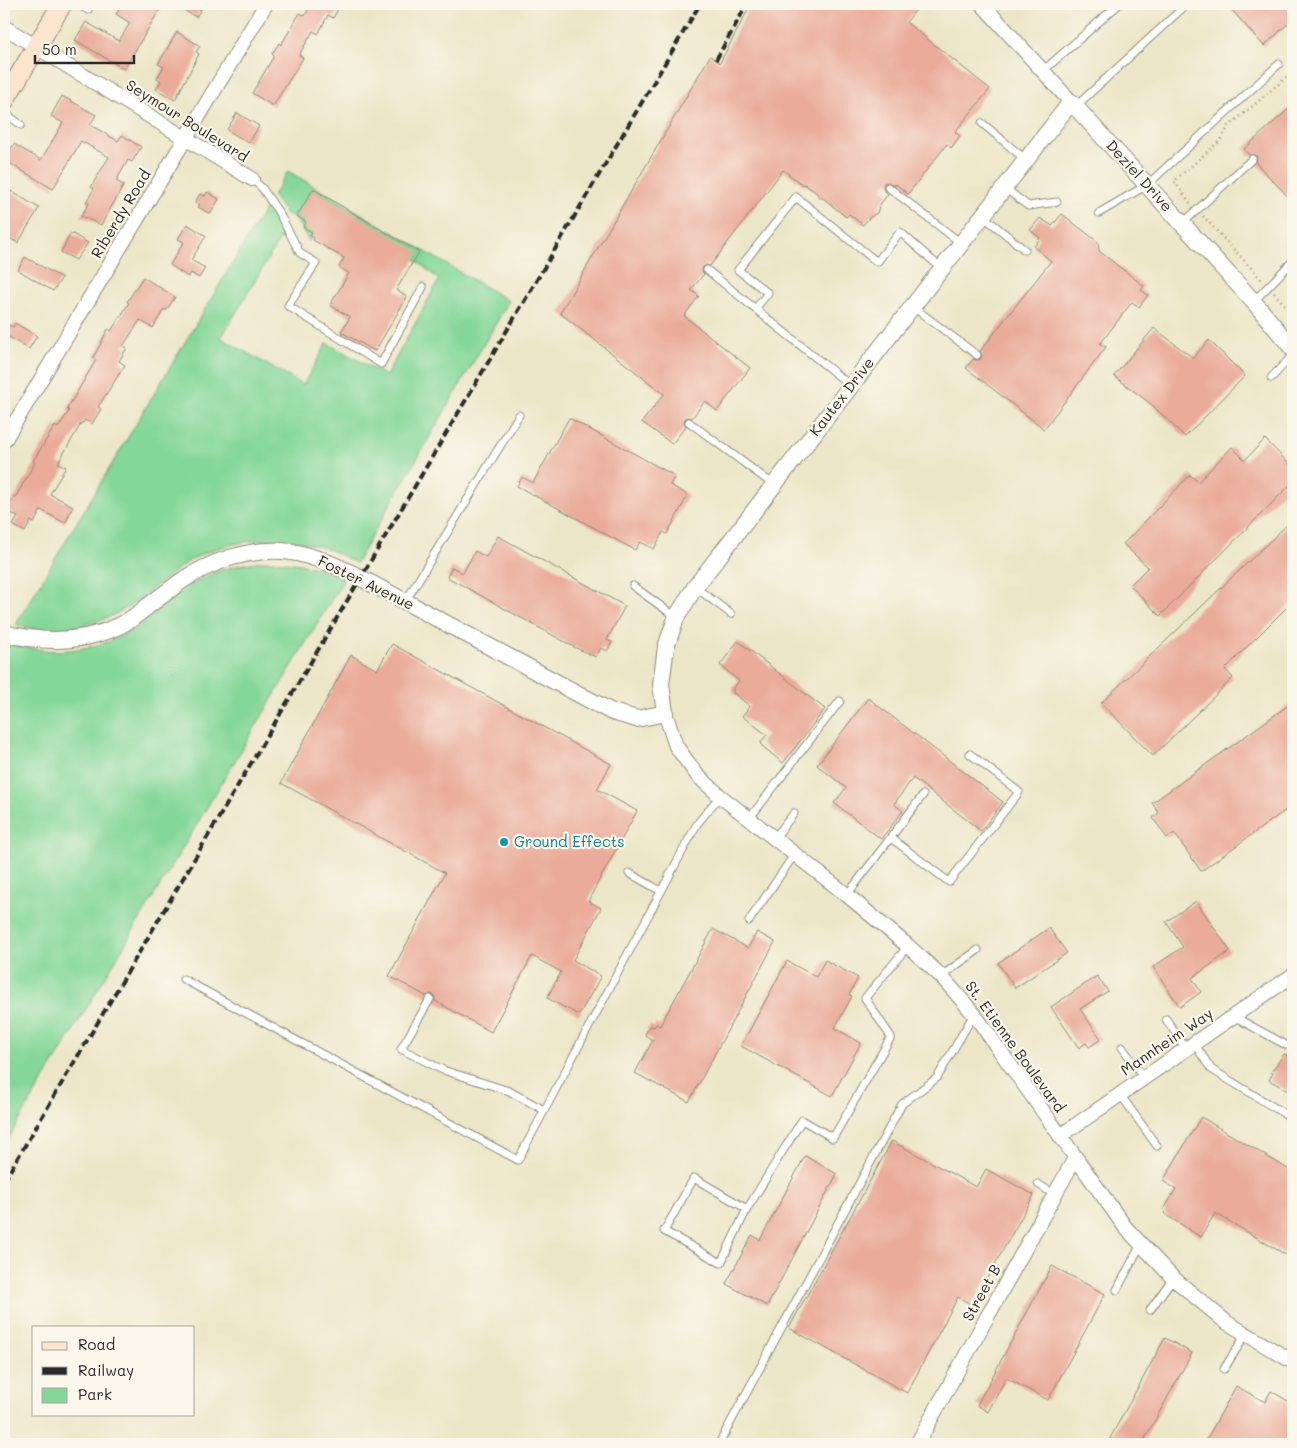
<svg xmlns="http://www.w3.org/2000/svg" width="1297" height="1448" viewBox="0 0 1297 1448" font-family="Mali,sans-serif">
	<style>
		.green { fill: #84d799; stroke: #588162 }
		.building { fill: #eaab9a }
		.lines { fill: none; stroke-linecap: round; stroke-linejoin: round }
		.service-casing { stroke: #8c887a; stroke-width: 9 }
		.minor-casing { stroke: #8c887a; stroke-width: 16 }
		.tertiary-casing { stroke: #8c887a; stroke-width: 18 }
		.secondary-casing { stroke: #8c887a; stroke-width: 21 }
		.path { stroke: #8c887a; stroke-width: 2.5; stroke-dasharray: 1 4; stroke-linecap: butt }
		.service { stroke: #fff; stroke-width: 7 }
		.minor { stroke: #fff; stroke-width: 14 }
		.tertiary { stroke: #fff; stroke-width: 16 }
		.secondary { stroke: #fce5cf; stroke-width: 19 }
		.rail { stroke: #2b2b2b; stroke-width: 4; stroke-dasharray: 8 4; stroke-linecap: butt }
		.culture-dot { fill: #0f9aa8; stroke: #fbf7ec; stroke-width: 2 }
		.labels { text-anchor: middle; stroke-width: 4.5; stroke-linejoin: round; paint-order: stroke }
		.street-label { font-size: 15px; fill: #2b2b2b; stroke: #fbf7ec }
		.culture-label { font-size: 15px; fill: #0d838f; stroke: #fbf7ec; text-anchor: start }
	</style>
	<rect width="100%" height="100%" fill="#fbf7ec"/>
	<filter id="ink" filterUnits="userSpaceOnUse"><feTurbulence type="fractalNoise" baseFrequency=".02" numOctaves="2"/><feDisplacementMap in="SourceGraphic" scale="10" xChannelSelector="R" yChannelSelector="G"/><feConvolveMatrix kernelMatrix="1 2 1 2 8 2 1 2 1" color-interpolation-filters="sRGB"/></filter>
	<filter id="wash" filterUnits="userSpaceOnUse"><feTurbulence type="fractalNoise" baseFrequency=".0096" numOctaves="4" result="noise"/><feDisplacementMap in="SourceGraphic" scale="20" xChannelSelector="R" yChannelSelector="G"/><feGaussianBlur stdDeviation="1.12" result="paint"/><feColorMatrix in="noise" values="0 0 0 0 0 0 0 0 0 0 0 0 0 0 0 0 0 1.4 0 .05"/><feComposite in="paint" operator="in"/></filter>
	<g filter="url(#wash)">
		<rect width="100%" height="100%" fill="#ece6c8"/>
		<g class="green">
			<path d="M288,171L509,301L356,563C342,556 329,548 314,545C279,536 236,539 202,554C179,565 161,583 141,598C109,624 55,638 16,624L268,204L282,225L284,232L221,338L303,385L327,343L386,376L439,280L415,259L313,189L297,216L306,222L312,232L310,235L312,236L309,241L294,217L285,213L273,196Z"/>
			<path d="M263,561C293,561 318,566 344,579L4,1146V644C20,646 37,650 53,651C77,651 106,645 127,633C153,619 172,596 197,581C217,570 240,564 263,561Z"/>
		</g>
		<g id="blocks">
			<g class="building">
				<path d="M123,4H163L124,69L75,40L86,22L119,41L130,23L116,14Z"/>
				<path d="M173,4H204L196,17Z"/>
				<path d="M308,4H341L333,18L328,15L318,34L313,31L299,55L303,58L273,106L252,93L274,56L272,54L279,43L281,45L300,13L305,16L311,5Z"/>
				<path d="M751,4H921L906,22L990,89L955,132L960,136L951,148L947,144L908,194L896,184L895,186L888,182L884,183L883,189L888,194L879,206L877,213L869,218L863,225L849,214L846,217L823,198H819L817,193L804,184L803,185L783,170L710,266L706,265L703,267L702,271L704,274L691,290L699,296L684,316L750,368L717,411L705,401L692,418L689,417L685,418L684,422L686,426L672,444L642,422L664,394L560,313L710,56L720,63Z"/>
				<path d="M1237,4H1293V19L1264,46L1231,9Z"/>
				<path d="M177,32L200,46L196,52L199,54L175,100L156,89L161,81L157,78L164,67L158,64Z"/>
				<path d="M62,96L96,115L90,125L118,141L122,135L141,147L132,162L128,160L116,181L124,185L101,225L81,216L89,203L86,202L94,189L91,187L109,157L81,141L53,189L4,160L14,144L41,160L63,123L51,116Z"/>
				<path d="M1293,105V202L1256,163L1257,158L1256,155H1249L1244,149Z"/>
				<path d="M237,113L259,126L249,143L227,130Z"/>
				<path d="M4,187L39,208L18,243L4,235V224L9,215L4,212Z"/>
				<path d="M313,189L419,252L396,290L407,297L375,351L341,332L350,317L330,305L349,273L339,267L344,258L313,240L314,238L310,235L312,232L303,227L306,222L297,216Z"/>
				<path d="M207,192L219,199L210,214L198,207L200,205L195,202L200,194L205,196Z"/>
				<path d="M1062,214L1098,242L1099,251L1144,286L1141,290L1148,295L1139,307L1132,302L1100,344L1106,347L1044,429L966,368L973,359L977,360L981,359L982,355L980,351L1051,261L1034,247L1040,238L1030,230L1040,218L1052,226Z"/>
				<path d="M187,224L206,236L191,260L205,268L199,278L191,273L188,277L170,265L184,242L178,239Z"/>
				<path d="M71,233L88,243L76,260L61,252Z"/>
				<path d="M25,257L62,278L53,291L18,270Z"/>
				<path d="M143,277L175,297L166,311L164,309L153,328L140,320L123,346L127,348L119,361L125,365L98,407L101,409L92,424L85,420L83,423L82,422L58,463L66,467L50,494L73,506L65,523L41,510L34,523L31,521L25,532L13,525L18,517L6,510L15,496H16L35,463L33,461L55,426L58,428L69,411L67,409L96,360L93,358L102,341L108,329L111,331L129,303L127,302Z"/>
				<path d="M15,323L37,336L29,349L4,334V330L7,324L13,327Z"/>
				<path d="M1154,328L1193,358L1209,340L1245,376L1185,437L1151,404L1114,376Z"/>
				<path d="M569,418L675,476L670,485L688,495L667,534L663,532L654,549L640,542L635,550L517,486L522,477L533,483Z"/>
				<path d="M1265,439L1293,468V482L1160,616L1130,585L1148,567L1123,544L1190,475L1198,482L1232,447L1245,460Z"/>
				<path d="M1293,519V601L1225,669L1233,678L1153,756L1101,703Z"/>
				<path d="M498,536L625,606L607,640L612,642L607,651L601,648L596,657L576,648L447,577L452,567L463,573L475,551L486,557Z"/>
				<path d="M738,641L825,709L783,763L762,746L761,742L767,735L742,716L750,706L733,693V688L739,681L720,665Z"/>
				<path d="M392,644L611,764L597,789L637,811L588,901L601,908L573,960L601,976L579,1015L547,998L561,972L532,956L491,1032L435,1001V997L432,994L426,996L389,976L445,873L281,783L351,655L377,670Z"/>
				<path d="M868,698L1003,802L981,831L913,778L894,804L903,811L881,839L834,803L846,788L817,765Z"/>
				<path d="M1293,702V805L1201,871L1174,833L1167,838L1153,818L1159,813L1152,803Z"/>
				<path d="M1196,901L1230,951L1192,978L1201,992L1180,1007L1153,967L1183,947L1166,922Z"/>
				<path d="M1049,928L1067,953L1015,988L998,963Z"/>
				<path d="M713,929L748,948L757,932L775,942L689,1102L635,1073L653,1040L645,1035L650,1025L654,1027L656,1024L660,1026Z"/>
				<path d="M825,960L858,978L849,995L852,996L835,1028L861,1043L832,1096L741,1046L787,961L816,977Z"/>
				<path d="M1097,976L1108,991L1080,1009L1101,1039L1089,1047L1086,1043L1079,1048L1051,1007Z"/>
				<path d="M1284,1054L1293,1059V1094L1269,1080L1273,1073L1271,1072Z"/>
				<path d="M1201,1117L1293,1172V1259L1215,1213L1201,1237L1166,1215L1164,1209L1176,1189L1163,1181Z"/>
				<path d="M892,1141L976,1187L986,1169L1034,1195L972,1305L958,1297L907,1393L789,1328Z"/>
				<path d="M805,1156L837,1174L767,1306L726,1284L752,1235L760,1240Z"/>
				<path d="M1052,1266L1105,1294L1048,1400L1006,1378L988,1412L977,1405Z"/>
				<path d="M1165,1338L1192,1353L1142,1444H1107Z"/>
				<path d="M1236,1386L1265,1402L1271,1391L1293,1404V1444H1204Z"/>
			</g>
		</g>
	</g>
	<g filter="url(#ink)">
		<use href="#blocks" fill-opacity="0" stroke="#8c887a" stroke-width="1"/>
		<g class="lines">
			<g class="service-casing">
				<g id="service">
					<path d="M78,4L88,10"/>
					<path d="M1043,71L1119,4"/>
					<path d="M1075,107L1187,4"/>
					<path d="M4,112L21,125"/>
					<path d="M982,123L1026,160"/>
					<path d="M252,179L262,188L279,213L300,253L316,263L288,306L381,364L423,287"/>
					<path d="M888,187L961,243"/>
					<path d="M1005,188L1028,206L1057,202"/>
					<path d="M1099,213L1147,185L1279,64"/>
					<path d="M983,216L1025,250"/>
					<path d="M1183,223L1252,159"/>
					<path d="M707,270L851,386"/>
					<path d="M1254,301L1293,261"/>
					<path d="M913,307L977,355"/>
					<path d="M755,309L768,293L738,270L796,197L877,262L900,232L942,269"/>
					<path d="M1271,378L1293,355"/>
					<path d="M689,422L774,485"/>
					<path d="M633,586L676,617"/>
					<path d="M695,587L731,614"/>
					<path d="M405,602L519,415"/>
					<path d="M749,819L840,701"/>
					<path d="M891,838L949,882L1019,792L970,754"/>
					<path d="M774,839L794,813"/>
					<path d="M629,873L661,891"/>
					<path d="M847,895L923,795"/>
					<path d="M749,921L794,855"/>
					<path d="M941,976L978,950"/>
					<path d="M183,979L518,1160L697,824L720,796"/>
					<path d="M430,999L401,1049L443,1070L509,1091L544,1110"/>
					<path d="M1233,1016L1286,1045"/>
					<path d="M1166,1019L1186,1049"/>
					<path d="M1194,1043L1211,1069L1293,1119"/>
					<path d="M1122,1047L1144,1078"/>
					<path d="M1120,1094L1157,1146"/>
					<path d="M1038,1184L1055,1195"/>
					<path d="M747,1209L694,1178L664,1231L721,1263L747,1209L802,1120L833,1138L891,1037L865,998L908,946"/>
					<path d="M1117,1290L1141,1244"/>
					<path d="M1150,1310L1173,1278"/>
					<path d="M1224,1369L1246,1334"/>
					<path d="M719,1444L902,1104L937,1078L974,1014"/>
				</g>
			</g>
			<g class="minor-casing">
				<g id="minor">
					<path d="M982,4L1071,102"/>
					<path d="M4,27L252,179"/>
					<path d="M4,441L266,4"/>
					<path d="M665,713L676,746L697,775L720,796L847,895L908,946L941,976L974,1014L1125,1227L1173,1278L1226,1322L1293,1362"/>
					<path d="M1060,1136L1293,975"/>
					<path d="M917,1444L1075,1158"/>
				</g>
			</g>
			<g class="tertiary-casing">
				<path id="tertiary" d="M4,633C42,643 82,643 119,626C134,619 147,606 160,597C170,590 180,581 191,575C224,556 267,544 305,555C324,560 343,569 361,578L612,712L637,719L665,713L661,684L666,647L676,618L695,587L1071,102L1253,301L1293,349"/>
			</g>
			<g class="secondary-casing">
				<path id="secondary" d="M4,101L62,4"/>
			</g>
			<g class="path">
				<path d="M1190,203L1174,181L1220,141L1229,126L1288,76L1293,75"/>
				<path d="M1203,216L1262,280"/>
				<path d="M1274,293L1293,314"/>
			</g>
			<use href="#service" class="service"/>
			<use href="#minor" class="minor"/>
			<use href="#tertiary" class="tertiary"/>
			<use href="#secondary" class="secondary"/>
			<g class="rail">
				<path d="M716,60L747,4"/>
				<path d="M4,1181L700,4"/>
			</g>
		</g>
	</g>
	<circle class="culture-dot" cx="504" cy="842" r="5"/>
	<g class="labels">
		<g class="street-label">
			<text transform="translate(187 121) rotate(32)" y="5">Seymour Boulevard</text>
			<text transform="translate(1139 176) rotate(48)" y="5">Deziel Drive</text>
			<text transform="translate(121 214) rotate(-59)" y="5">Riberdy Road</text>
			<text transform="translate(842 397) rotate(-52)" y="5">Kautex Drive</text>
			<text transform="translate(366 583) rotate(26)" y="5">Foster Avenue</text>
			<text transform="translate(1167 1042) rotate(-34)" y="5">Mannheim Way</text>
			<text transform="translate(1015 1047) rotate(54)" y="5">St. Etienne Boulevard</text>
			<text transform="translate(982 1293) rotate(-61)" y="5">Street B</text>
		</g>
		<g class="culture-label">
			<text x="514" y="847">Ground Effects</text>
		</g>
	</g>
	<rect width="1297" height="1448" fill="none" stroke="#fbf7ec" stroke-width="20"/>
	<rect x="32" y="1326" width="162" height="90" fill="#fbf7ec" stroke="#a8a59f"/>
	<rect x="42" y="1342" width="25" height="8" fill="#fce5cf" stroke="#a8a59f"/>
	<text x="78" y="1350" font-size="15" fill="#2b2b2b">Road</text>
	<rect x="42" y="1367" width="25" height="8" fill="#2b2b2b" stroke="#a8a59f"/>
	<text x="78" y="1376" font-size="15" fill="#2b2b2b">Railway</text>
	<rect x="42" y="1388" width="25" height="15" fill="#84d799" stroke="#a8a59f"/>
	<text x="78" y="1400" font-size="15" fill="#2b2b2b">Park</text>
	<path d="M35 55v8h99v-8" fill="none" stroke="#2b2b2b" stroke-width="2.5"/>
	<text x="42" y="55" font-size="15" fill="#2b2b2b" stroke="#fbf7ec" stroke-width="4" paint-order="stroke">50 m</text>
</svg>
